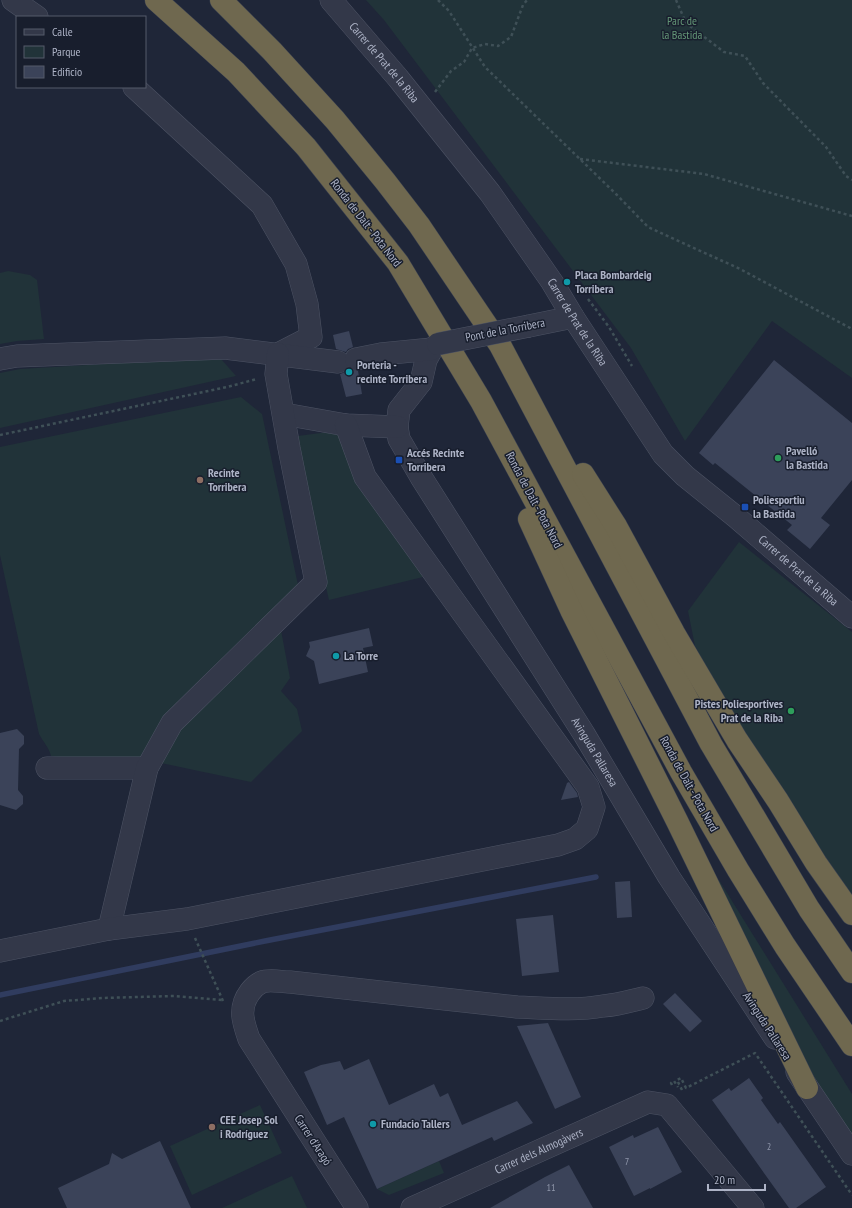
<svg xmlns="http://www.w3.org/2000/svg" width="852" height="1208" viewBox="0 0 852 1208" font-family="'PT Sans Narrow',sans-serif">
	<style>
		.green { fill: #213339 }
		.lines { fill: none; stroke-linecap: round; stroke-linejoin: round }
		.stream { stroke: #303c5f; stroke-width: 5.5 }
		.building { fill: #3b4359 }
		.minor-casing { stroke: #4d5364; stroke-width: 23 }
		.highway-casing { stroke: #3a4050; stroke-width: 23 }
		.path { stroke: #3f5057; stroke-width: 2.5; stroke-dasharray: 3 3; stroke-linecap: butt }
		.minor { stroke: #333849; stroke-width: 22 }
		.highway { stroke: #6f684f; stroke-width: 22 }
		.minor-bridge-casing { stroke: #4d5364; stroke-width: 23; stroke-linecap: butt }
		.minor-bridge { stroke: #333849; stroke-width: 22 }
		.culture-dot { fill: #0f9aa8; stroke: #181e2d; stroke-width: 1.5 }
		.leisure-dot { fill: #2e9e5b; stroke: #181e2d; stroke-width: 1.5 }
		.transit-dot { fill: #1a4fb4; stroke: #181e2d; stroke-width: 1.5 }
		.education-dot { fill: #8d6e63; stroke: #181e2d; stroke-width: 1.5 }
		.labels { text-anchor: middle; stroke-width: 3; stroke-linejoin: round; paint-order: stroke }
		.number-label { font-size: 10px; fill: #9097ab }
		.park-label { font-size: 12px; fill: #649777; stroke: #181e2d }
		.street-label { font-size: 12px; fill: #adb3c6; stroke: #181e2d }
		.poi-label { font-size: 12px; font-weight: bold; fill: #adb3c6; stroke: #181e2d; text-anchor: start }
	</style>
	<rect width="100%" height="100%" fill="#1f2638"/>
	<g class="green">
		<path d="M366,0H852V378L772,321L685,441L631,348L384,20Z"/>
		<path d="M8,271L30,275L37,280L44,339L17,341L0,344V273Z"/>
		<path d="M205,358L221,359L236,376L0,428V373L20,369Z"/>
		<path d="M241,397L262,414L299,590L139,769L51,756C49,747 43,742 39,734L0,555V447Z"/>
		<path d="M335,431L342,433L423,577L329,600L295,452V442L298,436Z"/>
		<path d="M739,542L852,632V899L790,812L712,679L695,646L688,611Z"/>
		<path d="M280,625L290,678L281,691L297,709L302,731L251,782L161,763L178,726Z"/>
		<path d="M719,880L852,1094V1135L817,1083L712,882Z"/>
		<path d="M260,1105L282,1153L192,1195L170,1146Z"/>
		<path d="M439,1161L444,1173L389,1195L377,1189Z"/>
		<path d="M292,1176L307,1208H222Z"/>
	</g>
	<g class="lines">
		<path class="stream" d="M0,995L265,941L596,877"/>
	</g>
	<g class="building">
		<path d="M349,331L353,347L348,349L346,352L336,349L333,335Z"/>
		<path d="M774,360L852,423V480L821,518L830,525L810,549L787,530L792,525L715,463L713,465L699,453Z"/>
		<path d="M348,369L358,371L362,394L346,397L340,374L343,373Z"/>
		<path d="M369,628L373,646L363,648L368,672L319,684L314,661L306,656L310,647L309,642Z"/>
		<path d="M17,729L24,736V744L19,749L18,790L23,796V804L16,810L0,805V733Z"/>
		<path d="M569,782L577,793L578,797L561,800L567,783Z"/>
		<path d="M630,881L632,917L617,918L615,882Z"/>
		<path d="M553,915L559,972L522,976L516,919Z"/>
		<path d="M675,993L702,1021L690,1032L663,1004Z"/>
		<path d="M548,1023L581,1097L555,1109L517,1026Z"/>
		<path d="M369,1059L389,1105L434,1084L440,1097L448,1093L462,1125L517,1101L533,1123L494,1141L492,1137L377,1189L344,1117L327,1125L304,1072L321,1065L340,1061L344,1070Z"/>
		<path d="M749,1078L763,1098L761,1100L778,1124L780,1122L826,1187L796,1208H789L712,1100L729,1088L731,1091Z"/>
		<path d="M658,1127L682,1172L650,1189V1188L634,1196L609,1147L633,1135L634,1138Z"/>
		<path d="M160,1141L191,1208H67L58,1188L109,1164L112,1153L122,1159Z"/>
		<path d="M569,1165L593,1208H490L545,1177Z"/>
	</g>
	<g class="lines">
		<g class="minor-casing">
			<g id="minor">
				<path d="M13,0L37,17"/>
				<path id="s1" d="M331,0L398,78L490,193L552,282L573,317L663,454L685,476L736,517L852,617"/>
				<path d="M134,87L262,205L296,264L307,304L311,337L278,354"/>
				<path d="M529,326L573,317"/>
				<path id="s2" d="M438,344L432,349L426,360L421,382L399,410L397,427L399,439L421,477L584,734L669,877L775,1038"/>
				<path d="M0,359L17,356L225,348L338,362"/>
				<path d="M356,359L381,354L432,349"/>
				<path d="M284,414L346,425L397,427"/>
				<path d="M47,768H147"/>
				<path d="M109,929L147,768L172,723L316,582L289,448L276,374L278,354"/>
				<path d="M0,951L109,929L187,919L558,845L575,839L587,829L594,807L588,787L365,477L346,425"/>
				<path d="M797,1072L852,1154"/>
				<path d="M357,1208L249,1039C243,1022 238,1008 250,992C253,988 257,984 262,982C270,979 281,982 290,982L517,1007C545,1008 575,1011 603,1006C617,1005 630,1001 643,998"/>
				<path id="s3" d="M412,1208L648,1102L667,1105L753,1208"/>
			</g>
		</g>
		<g class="highway-casing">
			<g id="highway">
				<path d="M156,0L236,72L306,147L398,263L481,401L681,772L738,870L785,946L852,1045"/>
				<path d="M221,0L272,51L335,120L385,181L419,225L500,345L711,744L809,909L852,972"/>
				<path d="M583,474L616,526L674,633L737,740L778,801L816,863L852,914"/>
				<path d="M529,519L571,610L677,821L807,1088"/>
			</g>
		</g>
		<g class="path">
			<path d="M438,0L449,11L485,67L617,195L648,227L740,269L852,329"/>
			<path d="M676,0L686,23L724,52L745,56L763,83L826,147L846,176L852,180"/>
			<path d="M435,92L451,71L464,62L472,48L485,44L498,46L511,37L523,5L527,0"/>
			<path d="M580,159L704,174L852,216"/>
			<path d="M588,299L609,327L632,366"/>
			<path d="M0,435L227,387L257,379"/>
			<path d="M195,938L223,1001"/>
			<path d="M0,1021L64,1001L102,998L174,996L222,1000"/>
			<path d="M672,1085L671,1083L674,1081L678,1087"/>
			<path d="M682,1090L677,1080L681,1078L686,1088L755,1053L852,1195"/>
		</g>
		<use href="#minor" class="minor"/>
		<use href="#highway" class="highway"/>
		<g class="minor-bridge-casing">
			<path id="minor-bridge" d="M438,344L529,326"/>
		</g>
		<use href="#minor-bridge" class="minor-bridge"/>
	</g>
	<g class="culture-dot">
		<circle cx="567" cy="282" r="4"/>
		<circle cx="349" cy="372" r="4"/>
		<circle cx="336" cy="656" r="4"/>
		<circle cx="373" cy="1124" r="4"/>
	</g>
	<g class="leisure-dot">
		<circle cx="778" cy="458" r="4"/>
		<circle cx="791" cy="711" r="4"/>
	</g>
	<g class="transit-dot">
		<rect x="395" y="456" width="8" height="8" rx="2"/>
		<rect x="741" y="503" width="8" height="8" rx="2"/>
	</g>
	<g class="education-dot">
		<circle cx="200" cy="480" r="4"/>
		<circle cx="212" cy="1127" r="4"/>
	</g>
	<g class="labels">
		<g class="number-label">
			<text x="769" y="1150">2</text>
			<text x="627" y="1165">7</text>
			<text x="551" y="1191">11</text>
		</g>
		<g class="park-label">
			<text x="682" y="25">Parc de<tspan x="682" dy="14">la Bastida</tspan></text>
		</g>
		<g class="street-label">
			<text dy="4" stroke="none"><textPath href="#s1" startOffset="82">Carrer de Prat de la Riba</textPath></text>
			<text transform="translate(366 223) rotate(52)" y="4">Ronda de Dalt - Pota Nord</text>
			<text dy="4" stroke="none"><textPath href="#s1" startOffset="406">Carrer de Prat de la Riba</textPath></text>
			<text transform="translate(505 330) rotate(-11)" y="4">Pont de la Torribera</text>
			<text transform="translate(534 500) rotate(62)" y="4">Ronda de Dalt - Pota Nord</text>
			<text dy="4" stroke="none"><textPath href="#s1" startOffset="742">Carrer de Prat de la Riba</textPath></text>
			<text dy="4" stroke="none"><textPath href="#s2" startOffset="477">Avinguda Pallaresa</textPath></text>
			<text transform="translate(689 784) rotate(61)" y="4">Ronda de Dalt - Pota Nord</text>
			<text transform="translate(767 1026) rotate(57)" y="4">Avinguda Pallaresa</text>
			<text transform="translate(313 1140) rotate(57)" y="4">Carrer d'Aragó</text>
			<text dy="4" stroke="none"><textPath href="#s3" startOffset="139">Carrer dels Almogàvers</textPath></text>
		</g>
		<g class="poi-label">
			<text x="575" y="279">Placa Bombardeig<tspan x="575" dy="14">Torribera</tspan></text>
			<text x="357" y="369">Porteria -<tspan x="357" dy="14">recinte Torribera</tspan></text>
			<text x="786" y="455">Pavelló<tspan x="786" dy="14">la Bastida</tspan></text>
			<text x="407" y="457">Accés Recinte<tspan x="407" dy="14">Torribera</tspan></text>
			<text x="208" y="477">Recinte<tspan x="208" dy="14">Torribera</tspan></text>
			<text x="753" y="504">Poliesportiu<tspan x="753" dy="14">la Bastida</tspan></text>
			<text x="344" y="660">La Torre</text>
			<text x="783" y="708" text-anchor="end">Pistes Poliesportives<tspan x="783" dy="14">Prat de la Riba</tspan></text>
			<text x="220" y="1124">CEE Josep Sol<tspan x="220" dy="14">i Rodríguez</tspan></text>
			<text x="381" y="1128">Fundacio Tallers</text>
		</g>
	</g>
	<rect x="16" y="16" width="130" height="72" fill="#181e2d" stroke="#545a6a"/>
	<rect x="24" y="29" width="20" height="6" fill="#333849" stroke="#545a6a"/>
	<text x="52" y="36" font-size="12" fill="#adb3c6">Calle</text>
	<rect x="24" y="46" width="20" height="12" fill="#213339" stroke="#545a6a"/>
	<text x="52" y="56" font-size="12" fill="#adb3c6">Parque</text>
	<rect x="24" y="66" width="20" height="12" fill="#3b4359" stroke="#545a6a"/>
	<text x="52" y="76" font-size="12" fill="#adb3c6">Edificio</text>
	<path d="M708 1184v6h57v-6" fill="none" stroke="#adb3c6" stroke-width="2"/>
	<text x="714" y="1184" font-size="12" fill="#adb3c6" stroke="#181e2d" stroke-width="3" paint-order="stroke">20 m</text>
</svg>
